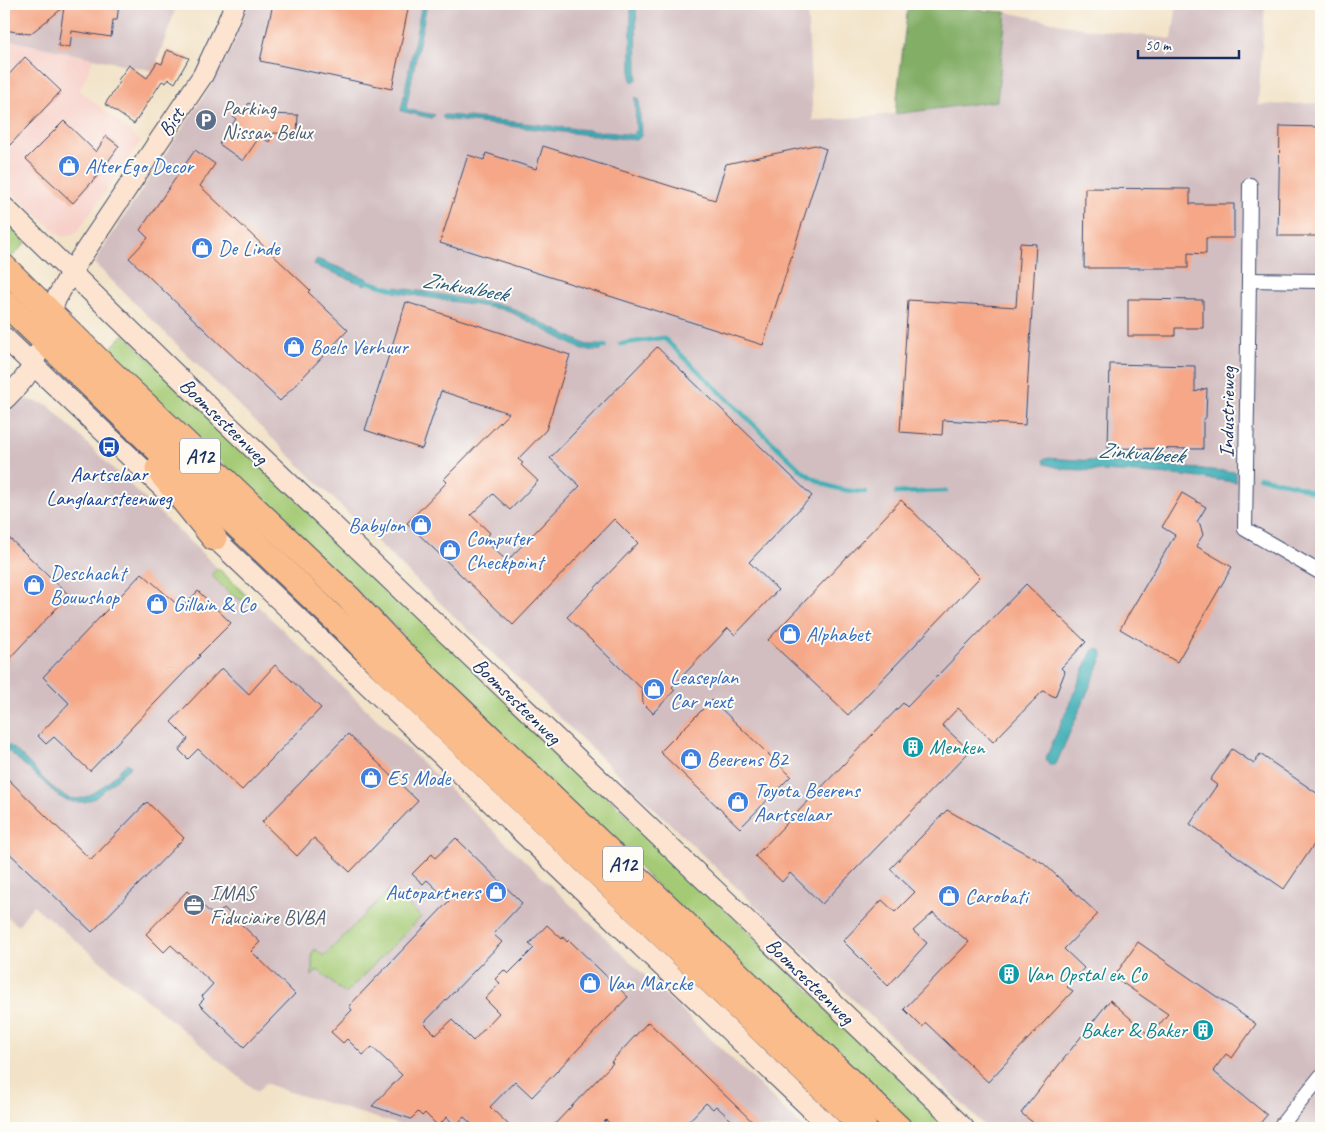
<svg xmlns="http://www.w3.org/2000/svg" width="1325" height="1132" viewBox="0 0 1325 1132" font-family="Caveat,sans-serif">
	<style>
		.built { fill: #f7d0c9 }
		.industrial { fill: #d2bec1 }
		.green { fill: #a4ca75; stroke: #607c6a }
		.forest { fill: #83ae66; stroke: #4f6e62 }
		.water { fill: #3daeb5; stroke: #2c6e8a }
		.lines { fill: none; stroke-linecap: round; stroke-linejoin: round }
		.stream { stroke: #3daeb5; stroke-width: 4.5 }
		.building { fill: #f5a787 }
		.street-casing { stroke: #3b4a6e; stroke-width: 16 }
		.secondary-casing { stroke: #3b4a6e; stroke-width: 22 }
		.highway-casing { stroke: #3b4a6e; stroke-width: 27 }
		.street { stroke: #fff; stroke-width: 14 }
		.secondary { stroke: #fde4d0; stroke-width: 20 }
		.highway { stroke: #f9bc8a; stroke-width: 25 }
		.labels { text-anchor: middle; stroke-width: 4; stroke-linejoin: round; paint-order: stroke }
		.shield { fill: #fdfcf7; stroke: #5f6c8c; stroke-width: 1 }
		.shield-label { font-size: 20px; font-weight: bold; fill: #1b2f5e }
		.service-label { font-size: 21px; fill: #4e5e75; stroke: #fdfcf7; text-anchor: start }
		.street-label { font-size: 21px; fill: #1b2f5e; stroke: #fdfcf7 }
		.shop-label { font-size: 21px; fill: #366cbe; stroke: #fdfcf7; text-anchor: start }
		.transit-label { font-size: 21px; fill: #164399; stroke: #fdfcf7 }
		.culture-label { font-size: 21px; fill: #0d838f; stroke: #fdfcf7; text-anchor: start }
		.water-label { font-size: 22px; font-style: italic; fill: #275b7c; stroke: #fdfcf7 }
	</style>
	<rect width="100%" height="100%" fill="#fdfcf7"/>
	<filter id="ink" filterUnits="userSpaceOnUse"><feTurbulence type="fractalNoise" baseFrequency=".02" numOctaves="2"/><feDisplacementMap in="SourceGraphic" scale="10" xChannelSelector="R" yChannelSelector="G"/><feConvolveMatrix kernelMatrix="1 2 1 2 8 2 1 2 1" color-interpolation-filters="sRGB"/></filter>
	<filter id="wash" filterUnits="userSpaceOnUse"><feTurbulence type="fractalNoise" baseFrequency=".0096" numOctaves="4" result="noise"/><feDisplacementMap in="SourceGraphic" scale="20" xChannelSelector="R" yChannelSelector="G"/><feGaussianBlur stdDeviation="1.12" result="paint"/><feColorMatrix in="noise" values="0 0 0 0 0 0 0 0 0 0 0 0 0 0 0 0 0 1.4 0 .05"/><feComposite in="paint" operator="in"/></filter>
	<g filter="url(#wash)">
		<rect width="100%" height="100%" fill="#f2e3c8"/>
		<path class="built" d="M4,39L94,58L80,90L141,141L77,232L65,237L58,234L4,184Z"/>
		<g class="industrial">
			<path d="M4,4H177L154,71L4,39Z"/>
			<path d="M248,4H807L813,121L895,114L996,101L1006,12L1081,28L1172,39L1177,4H1265L1258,105L1321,103V1128H987L413,577L95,264L102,250L208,90L230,52Z"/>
			<path d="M26,399L48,405L105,461L362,705L804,1128H410L286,1091L265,1083L257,1092L33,905L18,926L4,914V416L19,401Z"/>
		</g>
		<g class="green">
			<path d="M4,221L26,242L11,258L4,250Z"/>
			<path d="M124,334L953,1128H913L401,642L405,636L271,510L108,351Z"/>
			<path d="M218,568L251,600C236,605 221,584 211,575Z"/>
			<path d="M391,888L421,917L345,994L318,970L312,976V953L315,949L324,956Z"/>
		</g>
		<path class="forest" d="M908,5L1006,12L997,101L895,114Z"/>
		<g class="water">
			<path d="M422,4H427L406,107L409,110L435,115L431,118L401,111Z"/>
			<path d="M631,4H636L637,79L633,82L631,80Z"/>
			<path d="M636,97L639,99L641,136L637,140L444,119L442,117L444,115L458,116L633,135L636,131L635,98Z"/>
			<path d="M317,259L368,279L365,285L314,265Z"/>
			<path d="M395,287L507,306L587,345H600L601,350H583L507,310L394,292Z"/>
			<path d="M1045,458L1127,463L1236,472V482L1174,475L1064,469L1045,464L1043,460Z"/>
			<path d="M1096,648L1101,650L1103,656L1057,762L1055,765H1049L1046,758L1092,651Z"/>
			<path d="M4,743C14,747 20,755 28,762C38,773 55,793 69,798C91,804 114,776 127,763L131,766L95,798L85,802H73L61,798L10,752L4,749Z"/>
		</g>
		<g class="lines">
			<g class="stream">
				<path d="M362,280L400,291"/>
				<path d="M620,344L662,338L666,340L801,470C823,486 838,491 865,492"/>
				<path d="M594,348L605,346"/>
				<path d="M1259,477L1295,485L1321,496"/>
				<path d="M896,493L946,491"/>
			</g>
		</g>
		<g id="blocks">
			<g class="building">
				<path d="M4,4H119L117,20H113L111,37L72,31L70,47L58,46L64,7L30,34L4,30Z"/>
				<path d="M273,4H409L392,89L260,61Z"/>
				<path d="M167,50L189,58L175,83L169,79L166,83L162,81L134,124L105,104L120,82L118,80L129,65L147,78L157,62L162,64Z"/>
				<path d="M25,57L61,91L10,145L4,138V80Z"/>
				<path d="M249,103L264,114L298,115L297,134L274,133L269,142L260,136L243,161L219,144L236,119L233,117L240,108L244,110Z"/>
				<path d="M64,121L96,152L106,136L119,146L100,173L73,203L26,159Z"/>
				<path d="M1280,126L1321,127V236H1278Z"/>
				<path d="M815,145L826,149L763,345L459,248V249L440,243L468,155L484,160L486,153L536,169L543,146L715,200L726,164Z"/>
				<path d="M195,150L215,164L200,186L310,290L308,292L348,330L280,401L129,258L148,238L140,230Z"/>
				<path d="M1085,188L1190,189V204H1234V238H1206V254L1188,253V268H1084Z"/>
				<path d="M1020,243L1036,244L1025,425L943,420L942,435L900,432L908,300L1016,307Z"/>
				<path d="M1128,299L1203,300V328H1175V336H1128Z"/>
				<path d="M406,302L570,355L546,430L518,459L523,463L521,465L538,481L510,510L493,494L471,515L490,533L484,540L507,561L580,486L550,458L657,347L812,496L749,562L778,590L735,635L728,628L672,687L675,690L653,713L643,703L642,689L567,617L638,543L614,519L513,625L407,523L447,482L444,479L509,413L441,391L422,449L365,430Z"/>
				<path d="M1110,364L1195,366V392L1207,388L1206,417L1203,421V449L1108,448Z"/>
				<path d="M1182,493L1206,507L1197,522L1200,524L1203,535L1196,546L1232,567L1177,662L1120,629L1175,535L1162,527Z"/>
				<path d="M901,500L980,577L848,715L768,640Z"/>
				<path d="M4,533L69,595L4,664Z"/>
				<path d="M142,573L181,608L198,591L231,623L199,655L200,656L90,771L54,737L46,744L38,736L69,703L43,677Z"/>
				<path d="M1026,584L1086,642L1061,668L1065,672L1055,697L1043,691L993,742L958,708L942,725L970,751L822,904L790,873L782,882L755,856L903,703L907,707Z"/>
				<path d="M275,665L321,708L242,790L198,749L188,759L179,750L188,739L171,722L222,668L249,694Z"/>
				<path d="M712,700L791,776L740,828L660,752Z"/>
				<path d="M348,734L418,801L350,872L314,838L297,856L262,822Z"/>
				<path d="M1232,749L1254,764L1260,754L1321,796V834L1284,889L1190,824L1217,785L1210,780Z"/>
				<path d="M4,775L91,860L147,802L184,838L92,932L4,848Z"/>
				<path d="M947,810L1043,863L1098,914L1064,949L1084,968L1067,987L1073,991L988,1082L926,1023L922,1027L904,1009L969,942L933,913L913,931L927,943L888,986L843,941L882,900L895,912L915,892L890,869Z"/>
				<path d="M456,838L522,903L493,934L502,942L424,1023L436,1035L452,1020L473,1041L499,1013L485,999L500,983L495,979L504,970L508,974L534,948L529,944L547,925L562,939L563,937L567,942L569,940L628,997L532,1097L515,1081L490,1107L512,1128H476L464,1117L455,1126L447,1117L438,1126L425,1113L422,1116L418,1112L411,1119L372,1106L402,1075L372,1047L363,1055L347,1039L343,1043L331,1032L352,1010L349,1006L449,901L427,880L423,884L412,874L432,854L435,858Z"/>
				<path d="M187,891L215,917L224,908L260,942L251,951L295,994L244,1047L199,1004L204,999L202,996L213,984L171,945L164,952L146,934Z"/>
				<path d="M1138,942L1256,1024L1232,1058L1226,1054L1213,1071L1267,1115L1256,1128H1040L1021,1113L1110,1000L1150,1036L1168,1014L1114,977Z"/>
				<path d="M648,1022L679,1051L759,1128H740L716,1106L713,1109L706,1103L688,1122L695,1128H615L606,1120L598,1128H551L613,1063L611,1062Z"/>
			</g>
		</g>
	</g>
	<g filter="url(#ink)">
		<use href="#blocks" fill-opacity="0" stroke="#3b4a6e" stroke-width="1"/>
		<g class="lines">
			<g class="street-casing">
				<g id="street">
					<path d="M1249,280L1250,185"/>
					<path d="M1321,281L1249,280L1245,529L1321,573"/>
					<path d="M1279,1128L1321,1076"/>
				</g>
			</g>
			<g class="secondary-casing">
				<g id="secondary">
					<path d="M4,207L198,396L964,1128"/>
					<path d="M46,326L56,299L71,272L203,75L226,26L235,4"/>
					<path d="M4,337L167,492"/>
					<path d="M4,400C18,386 31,374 37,354"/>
					<path d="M204,528L831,1128"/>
				</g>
			</g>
			<g class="highway-casing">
				<g id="highway">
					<path d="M4,267L99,361L349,598L393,645L899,1128"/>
					<path d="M4,302L345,629L390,675L864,1128"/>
					<path d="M158,469L214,538"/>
				</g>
			</g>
			<use href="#street" class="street"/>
			<use href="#secondary" class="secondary"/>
			<use href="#highway" class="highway"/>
		</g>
	</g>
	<defs>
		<g id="parking-disc" transform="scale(1.125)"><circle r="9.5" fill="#5c6f8a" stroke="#fdfcf7"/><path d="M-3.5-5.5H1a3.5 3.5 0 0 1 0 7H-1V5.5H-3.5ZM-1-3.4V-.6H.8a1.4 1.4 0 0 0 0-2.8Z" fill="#fff"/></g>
		<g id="shop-disc" transform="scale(1.125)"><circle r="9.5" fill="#3f7fe0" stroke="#fdfcf7"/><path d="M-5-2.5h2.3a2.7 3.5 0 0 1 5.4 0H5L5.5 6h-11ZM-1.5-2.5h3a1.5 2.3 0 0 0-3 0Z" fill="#fff"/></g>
		<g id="bus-disc" transform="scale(1.125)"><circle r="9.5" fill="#1a4fb4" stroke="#fdfcf7"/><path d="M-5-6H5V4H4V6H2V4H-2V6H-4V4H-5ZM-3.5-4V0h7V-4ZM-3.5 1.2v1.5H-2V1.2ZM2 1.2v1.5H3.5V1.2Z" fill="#fff"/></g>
		<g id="building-disc" transform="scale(1.125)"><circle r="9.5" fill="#0f9aa8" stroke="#fdfcf7"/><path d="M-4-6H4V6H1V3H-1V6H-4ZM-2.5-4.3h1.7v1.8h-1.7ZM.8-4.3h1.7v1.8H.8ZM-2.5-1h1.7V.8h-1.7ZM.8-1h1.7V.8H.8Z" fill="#fff"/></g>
		<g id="office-disc" transform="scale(1.125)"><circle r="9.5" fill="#5c6f8a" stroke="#fdfcf7"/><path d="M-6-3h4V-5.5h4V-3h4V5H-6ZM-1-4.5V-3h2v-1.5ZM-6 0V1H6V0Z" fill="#fff"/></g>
	</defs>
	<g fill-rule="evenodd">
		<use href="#parking-disc" x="206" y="120"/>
		<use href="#shop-disc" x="69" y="166"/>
		<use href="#shop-disc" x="202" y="248"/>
		<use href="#shop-disc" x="294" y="347"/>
		<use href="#bus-disc" x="109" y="447"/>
		<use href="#shop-disc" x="421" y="525"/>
		<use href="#shop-disc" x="450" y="550"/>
		<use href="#shop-disc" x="34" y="585"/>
		<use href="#shop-disc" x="157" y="604"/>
		<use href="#shop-disc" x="790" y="634"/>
		<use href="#shop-disc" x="654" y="689"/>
		<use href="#building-disc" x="913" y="747"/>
		<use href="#shop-disc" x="691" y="759"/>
		<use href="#shop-disc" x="371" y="778"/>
		<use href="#shop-disc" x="738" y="802"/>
		<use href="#shop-disc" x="496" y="892"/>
		<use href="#shop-disc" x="949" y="896"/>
		<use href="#office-disc" x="194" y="905"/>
		<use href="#building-disc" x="1009" y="974"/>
		<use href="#shop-disc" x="590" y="983"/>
		<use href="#building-disc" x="1203" y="1030"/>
	</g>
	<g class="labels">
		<g class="shield">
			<rect x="180" y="438.5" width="40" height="35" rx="4"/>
			<rect x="603" y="846.5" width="40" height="35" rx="4"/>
		</g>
		<g class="shield-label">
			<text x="200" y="463">A12</text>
			<text x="623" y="871">A12</text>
		</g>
		<g class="service-label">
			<text x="222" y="115">Parking<tspan x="222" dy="24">Nissan Belux</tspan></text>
			<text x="210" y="900">IMAS<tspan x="210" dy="24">Fiduciaire BVBA</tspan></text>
		</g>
		<g class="street-label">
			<text transform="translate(171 122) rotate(-57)" y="7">Bist</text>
			<text transform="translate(1227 412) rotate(-89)" y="7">Industrieweg</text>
			<text transform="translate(224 421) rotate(44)" y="7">Boomsesteenweg</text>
			<text transform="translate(517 701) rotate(44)" y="7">Boomsesteenweg</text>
			<text transform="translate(810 981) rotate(44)" y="7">Boomsesteenweg</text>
		</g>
		<g class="shop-label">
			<text x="85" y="173">AlterEgo Decor</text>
			<text x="218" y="255">De Linde</text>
			<text x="310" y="354">Boels Verhuur</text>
			<text x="405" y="532" text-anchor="end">Babylon</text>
			<text x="466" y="545">Computer<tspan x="466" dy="24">Checkpoint</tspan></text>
			<text x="50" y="580">Deschacht<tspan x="50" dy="24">Bouwshop</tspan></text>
			<text x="173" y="611">Gillain &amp; Co</text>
			<text x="806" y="641">Alphabet</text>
			<text x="670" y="684">Leaseplan<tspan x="670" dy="24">Car next</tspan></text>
			<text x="707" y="766">Beerens B2</text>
			<text x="387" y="785">E5 Mode</text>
			<text x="754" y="797">Toyota Beerens<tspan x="754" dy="24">Aartselaar</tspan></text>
			<text x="480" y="899" text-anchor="end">Autopartners</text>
			<text x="965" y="903">Carobati</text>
			<text x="606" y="990">Van Marcke</text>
		</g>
		<g class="transit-label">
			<text x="109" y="481">Aartselaar<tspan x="109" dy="24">Langlaarsteenweg</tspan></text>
		</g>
		<g class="culture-label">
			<text x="929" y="754">Menken</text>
			<text x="1025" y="981">Van Opstal en Co</text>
			<text x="1187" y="1037" text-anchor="end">Baker &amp; Baker</text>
		</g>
		<g class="water-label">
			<text transform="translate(465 286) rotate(10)" y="8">Zinkvalbeek</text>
			<text transform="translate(1141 452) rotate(4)" y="8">Zinkvalbeek</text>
		</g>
	</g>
	<rect width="1325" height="1132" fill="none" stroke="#fdfcf7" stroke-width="20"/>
	<path d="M1138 50v8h101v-8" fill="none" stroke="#1b2f5e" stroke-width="2.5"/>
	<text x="1145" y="50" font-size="15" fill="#1b2f5e" stroke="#fdfcf7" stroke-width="4" paint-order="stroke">50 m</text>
</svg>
